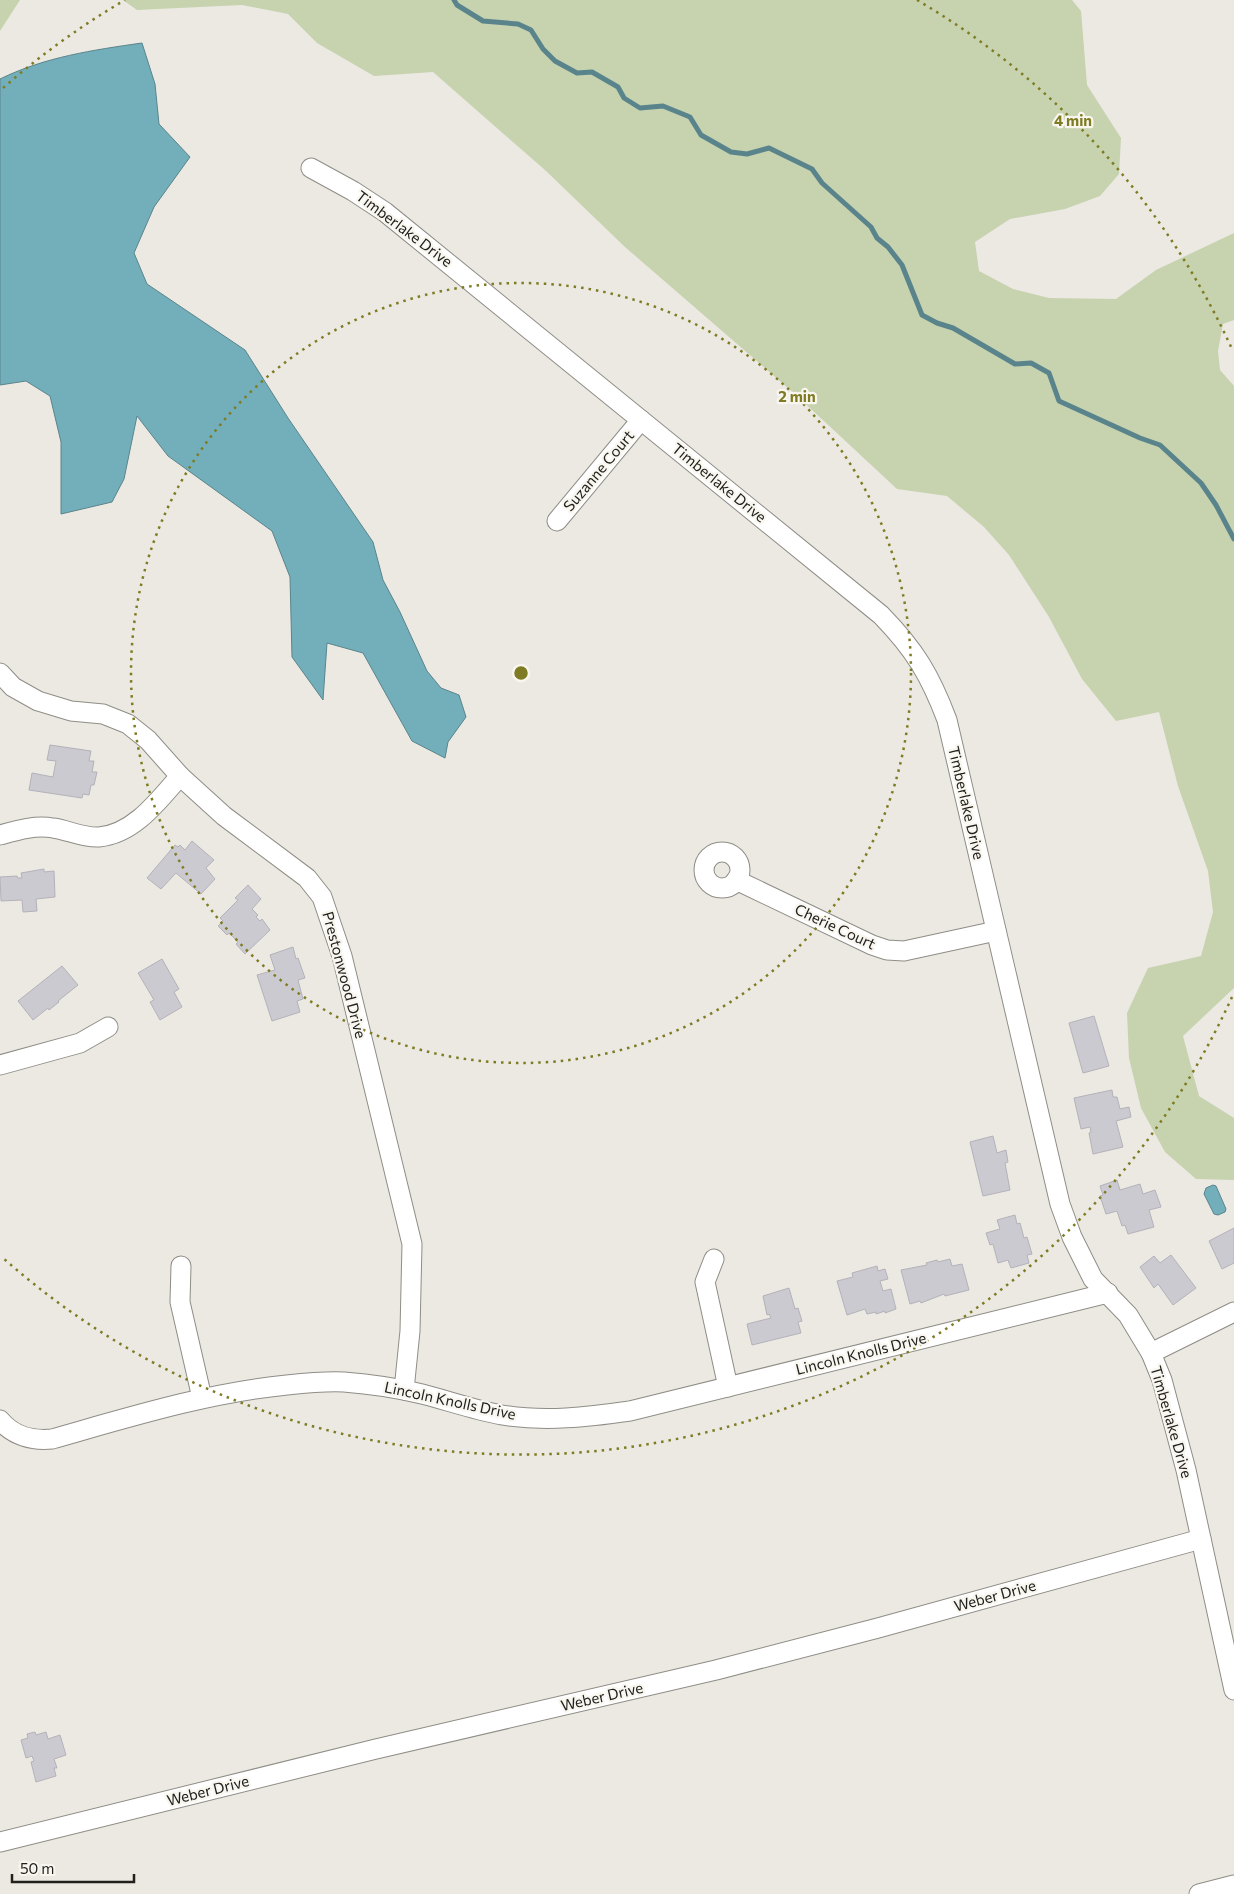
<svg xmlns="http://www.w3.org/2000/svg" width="1234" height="1894" viewBox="0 0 1234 1894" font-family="Commissioner,sans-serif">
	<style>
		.green { fill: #c7d2af }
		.water { fill: #73afba; stroke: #5a848b }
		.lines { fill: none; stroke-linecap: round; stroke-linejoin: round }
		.stream { stroke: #5a848b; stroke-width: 5 }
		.building { fill: #cccad1; stroke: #b4b2b9 }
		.street-casing { stroke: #8f8d86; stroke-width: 21 }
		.street { stroke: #fff; stroke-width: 19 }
		.ring { fill: none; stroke: #7e7b22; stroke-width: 2.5; stroke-dasharray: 2.5 5 }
		.labels { text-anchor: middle; stroke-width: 4.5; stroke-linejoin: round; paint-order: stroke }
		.street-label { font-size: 15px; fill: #21201d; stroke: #f8f6ef }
		.centre { fill: #7e7b22; stroke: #f8f6ef; stroke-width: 2.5 }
		.ring-label { font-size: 15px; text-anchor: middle; font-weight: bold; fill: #7e7b22; stroke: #f8f6ef; stroke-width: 4.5; stroke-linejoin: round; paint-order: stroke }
	</style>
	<rect width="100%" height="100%" fill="#ebe9e2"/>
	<g class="green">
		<path d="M0,0H20L0,31Z"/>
		<path d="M123,0H1072L1081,11L1087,85L1121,138L1119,174L1100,196L1065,209L1010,219L975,242L979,271L1013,289L1049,298L1116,299L1156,270L1234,233V320L1223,324L1218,351L1220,370L1234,386V988L1183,1036L1199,1096L1234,1118V1180L1196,1179L1165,1152L1141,1108L1129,1058L1127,1013L1148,968L1201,956L1213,912L1208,871L1178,786L1159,712L1116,721L1082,679L1049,617L1009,555L984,527L947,496L897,489L796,395L625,247L545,170L433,72L374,76L317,43L288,14L242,5L137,10Z"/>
	</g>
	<g class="water">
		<path d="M142,43L155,84L159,124L190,157L154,207L134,253L147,284L245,350L288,418L373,542L383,580L400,612L427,671L441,688L459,695L466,717L448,742L445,758L412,741L363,653L327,643L323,700L292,657L290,577L272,531L168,456L137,416L124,479L112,502L61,514V442L50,396L26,381L0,385V79C45,57 93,50 142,43Z"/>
		<path d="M1213,1185L1216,1186L1226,1209L1225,1212L1218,1215L1214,1214L1204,1194L1206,1188Z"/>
	</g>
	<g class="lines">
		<path class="stream" d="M454,0L457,5L483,21L518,24L531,30L543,49L555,61L577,73L592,72L618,87L624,98L640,108L663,106L690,117L701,135L731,152L747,154L769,148L812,169L822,183L871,227L877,238L888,247L902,265L922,315L937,323L953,328L1015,364L1031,363L1049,373L1059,401L1140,438L1160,445L1201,483L1216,505L1234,539"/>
	</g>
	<g class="building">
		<path d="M50,745L91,751L89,761H94L92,772H97L94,785H91L89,795L83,794L82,798L29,790L32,773L53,777L56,761L47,760Z"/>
		<path d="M192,841L214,860L206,868L215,879L201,894L176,873L161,889L147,878L175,845L178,847L180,845L185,850Z"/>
		<path d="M44,869V872L54,871L55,897L36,899L37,911L23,912L22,900L1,901L0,877L17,876L18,878H22L21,873Z"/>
		<path d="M248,885L261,899L252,909L258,915L256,917L260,921L262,919L270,930L245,954L236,944L238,942L229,933L227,935L218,926L223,921L220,918L238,900L235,898Z"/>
		<path d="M293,947L296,959L298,958L305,978L298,980L303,999L297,1001L300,1012L272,1021L257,975L275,970L270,955Z"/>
		<path d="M162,959L179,989L174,992L182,1007L160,1020L150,1002L154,1000L138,973Z"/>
		<path d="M62,966L78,985L58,1001L59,1002L49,1010L48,1008L33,1020L18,1001Z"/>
		<path d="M1094,1016L1109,1066L1083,1073L1069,1023Z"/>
		<path d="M1112,1090L1113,1097H1117L1120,1109L1129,1107L1131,1117L1116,1121L1123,1147L1093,1154L1089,1133L1091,1132L1090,1127L1081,1129L1074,1098Z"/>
		<path d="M993,1136L997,1153L1006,1150L1008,1162L1005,1163L1010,1190L983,1196L970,1142Z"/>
		<path d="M1117,1180L1120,1190L1140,1184L1143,1194L1155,1190L1161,1207L1149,1210L1154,1227L1128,1234L1125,1225L1122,1226L1117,1211L1106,1214L1100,1196L1103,1195L1100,1186Z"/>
		<path d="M1015,1215L1017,1224L1020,1223L1024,1238L1027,1237L1032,1254L1027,1255L1029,1263L1011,1268L1008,1260L998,1263L993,1244L990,1245L986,1233L1000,1229L997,1220Z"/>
		<path d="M1234,1228V1263L1222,1269L1209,1241Z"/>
		<path d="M1171,1255L1196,1288L1173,1305L1158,1284L1154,1288L1140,1267L1154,1256L1160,1263Z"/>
		<path d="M950,1259L952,1266L962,1264L969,1290L945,1296L944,1294L921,1303L920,1301L910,1304L901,1270L927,1265L926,1263L937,1260L938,1262Z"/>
		<path d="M877,1266L878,1271L885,1269L888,1279L880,1281L883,1291L891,1289L896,1309L885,1313V1311L876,1314V1312L867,1314L865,1309L847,1315L837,1281L853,1277L852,1273Z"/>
		<path d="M789,1288L795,1309L798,1308L802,1321L798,1322L801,1333L752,1345L747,1324L771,1318L769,1314L767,1315L763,1296Z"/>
		<path d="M35,1732L36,1735L46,1732L48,1739L60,1735L66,1755L54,1759L57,1768H54L56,1776L36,1782L31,1762L34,1761L32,1756L26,1758L21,1740L28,1738L27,1734Z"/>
	</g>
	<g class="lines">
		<g class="street-casing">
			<g id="street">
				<path d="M311,168L353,191L385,212L881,615C915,650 930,675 947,720L1060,1204L1072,1237L1093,1279L1128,1315L1151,1353L1162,1380L1186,1470L1234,1690"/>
				<path d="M557,521L641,420"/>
				<path d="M0,673L13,687L38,701L71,711L103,714L128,724L148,740L180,776L224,816L307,878L322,897L342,956L412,1244L410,1331L404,1390"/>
				<path d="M0,835C18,830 35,825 53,828C68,830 83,838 99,837C134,834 159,800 180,776"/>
				<circle cx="722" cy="870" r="18"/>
				<path d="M736,880L872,945L887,950L904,951L996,931"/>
				<path d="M0,1065L80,1043L108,1027"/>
				<path d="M714,1259L705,1282L728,1387"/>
				<path d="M181,1266L180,1302L202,1398"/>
				<path d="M1151,1353L1234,1312"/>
				<path d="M0,1420C13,1436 33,1441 52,1439C130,1417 207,1393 287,1385C306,1383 325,1381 344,1382C370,1384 397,1388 422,1394C449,1401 475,1410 502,1415C545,1422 588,1417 630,1411L1108,1293"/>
				<path d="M0,1842L376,1749L716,1670L878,1628L1201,1539"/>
				<path d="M1199,1894L1234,1885"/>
			</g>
		</g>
		<use href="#street" class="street"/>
	</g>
	<g class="ring">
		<circle cx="521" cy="673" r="390"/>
		<path d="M1232 997A781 781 0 0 1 3 1258M3 88A781 781 0 0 1 125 0M917 0A781 781 0 0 1 1232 349"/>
	</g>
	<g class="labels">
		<g class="street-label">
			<text transform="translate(404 229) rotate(37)" y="5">Timberlake Drive</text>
			<text transform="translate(599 471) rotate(-50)" y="5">Suzanne Court</text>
			<text transform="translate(719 483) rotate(39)" y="5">Timberlake Drive</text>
			<text transform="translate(966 803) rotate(77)" y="5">Timberlake Drive</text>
			<text transform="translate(835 927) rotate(25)" y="5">Cherie Court</text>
			<text transform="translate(344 975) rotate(75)" y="5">Prestonwood Drive</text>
			<text transform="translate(861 1354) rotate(-14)" y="5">Lincoln Knolls Drive</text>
			<text transform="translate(450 1401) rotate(12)" y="5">Lincoln Knolls Drive</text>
			<text transform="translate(1171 1422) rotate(74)" y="5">Timberlake Drive</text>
			<text transform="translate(995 1596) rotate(-15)" y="5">Weber Drive</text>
			<text transform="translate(602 1697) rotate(-13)" y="5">Weber Drive</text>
			<text transform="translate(208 1791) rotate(-14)" y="5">Weber Drive</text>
		</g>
	</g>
	<circle cx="521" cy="673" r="8" class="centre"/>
	<g class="ring-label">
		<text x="1073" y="126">4 min</text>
		<text x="797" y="402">2 min</text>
	</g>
	<path d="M12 1874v8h122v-8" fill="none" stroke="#21201d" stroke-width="2.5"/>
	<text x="20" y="1874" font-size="15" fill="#21201d" stroke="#f8f6ef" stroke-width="4" paint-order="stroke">50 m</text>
</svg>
